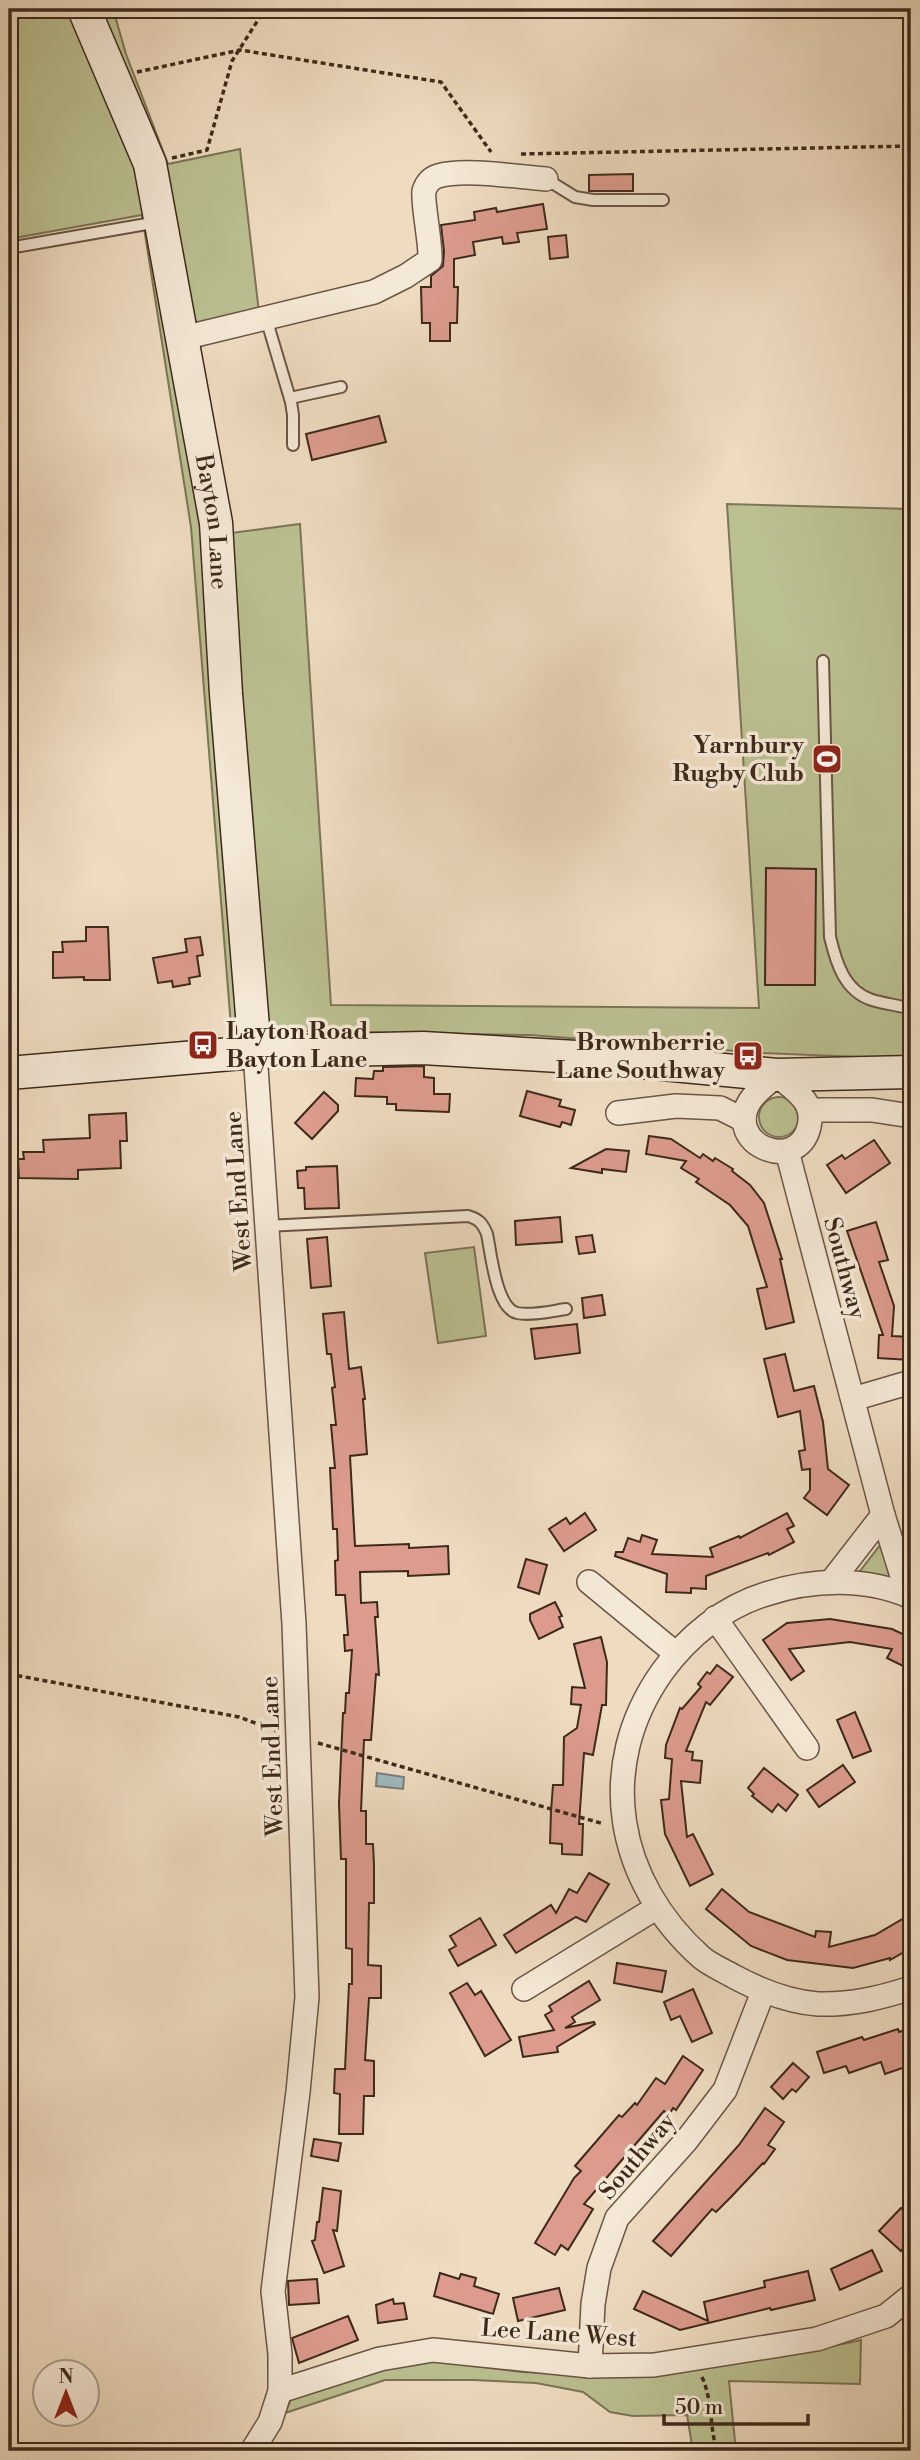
<svg xmlns="http://www.w3.org/2000/svg" width="920" height="2460" viewBox="0 0 920 2460" font-family="'Libre Bodoni',serif">
	<style>
		.green { fill: #bbc091; stroke: #7c7556; stroke-width: 2 }
		.water { fill: #9eb8bc; stroke: #787f7c; stroke-width: 2 }
		.building { fill: #dc9b8d; stroke: #3e2a1b; stroke-width: 2 }
		.lines { fill: none; stroke-linecap: round; stroke-linejoin: round }
		.lane-casing { stroke: #6a5644; stroke-width: 14 }
		.street-casing { stroke: #6a5644; stroke-width: 26 }
		.secondary-casing { stroke: #3e2a1b; stroke-width: 35 }
		.path { stroke: #3e2a1b; stroke-width: 3.5; stroke-dasharray: 5 3.5; stroke-linecap: butt }
		.lane { stroke: #f4e8d6; stroke-width: 10 }
		.street { stroke: #f4e8d6; stroke-width: 23 }
		.secondary { stroke: #f4e8d6; stroke-width: 32 }
		.labels { text-anchor: middle; stroke-width: 7; stroke-linejoin: round; paint-order: stroke }
		.street-label { font-size: 24px; fill: #3e2a1b; stroke: #f4e8d6 }
		.poi-label { font-size: 24px; font-weight: bold; fill: #3e2a1b; stroke: #f4e8d6; text-anchor: end }
	</style>
	<rect width="100%" height="100%" fill="#eedbc0"/>
	<filter id="stains"><feTurbulence type="fractalNoise" baseFrequency=".00286" numOctaves="4"/><feColorMatrix values="0 0 0 0 .2 0 0 0 0 .09 0 0 0 0 .02 0 0 0 .5 -.17"/></filter>
	<radialGradient id="worn" r=".72"><stop offset=".6" stop-color="#630" stop-opacity="0"/><stop offset="1" stop-color="#630" stop-opacity=".3"/></radialGradient>
	<g class="green">
		<path d="M9,9H113L126,54L168,164L240,149L261,330L195,347L224,534L300,524L331,1005L759,1008L727,504L911,509V1059L762,1053L530,1035L294,1031L231,1026L191,527L142,215L9,239Z"/>
		<circle cx="779" cy="1117" r="20"/>
		<path d="M474,1247L486,1336L438,1343L425,1253Z"/>
		<path d="M884,1540L895,1581L857,1575Z"/>
		<path d="M861,2340L860,2384L729,2381L736,2451H693L687,2415L633,2416L610,2412L583,2392L536,2383L474,2380H385L285,2413L291,2399L368,2369L435,2361L522,2372L619,2377L670,2374L815,2350Z"/>
	</g>
	<path class="water" d="M377,1773L404,1777L403,1789L376,1786Z"/>
	<g class="building">
		<path d="M633,174V191H589V175Z"/>
		<path d="M543,204L547,229L517,233L519,242L503,244L502,237L473,242L475,255L454,259V287H458L457,323H450V341H430V323H422L421,287H431V276L443,266L444,251L441,225L475,220L474,212L496,208L497,212Z"/>
		<path d="M566,235L568,257L550,259L548,237Z"/>
		<path d="M379,416L386,442L312,460L306,434Z"/>
		<path d="M766,868L816,869L815,985H765Z"/>
		<path d="M86,927H108L110,980H84V977L53,978V952H63L62,942L86,941Z"/>
		<path d="M200,937L203,955L197,956L200,976L189,978L190,984L173,987L172,981L158,983L153,958L187,952L185,939Z"/>
		<path d="M424,1066V1077L434,1078V1094H450L449,1112L396,1110V1104H387V1097L355,1096L356,1078L373,1079L374,1071H383V1067Z"/>
		<path d="M527,1091L561,1100L559,1106L575,1110L571,1125L562,1122L560,1127L520,1116Z"/>
		<path d="M324,1092L338,1105V1111L312,1139L295,1123Z"/>
		<path d="M126,1113L127,1141H120L121,1168L78,1170V1179L19,1178L18,1159H24L23,1152H44L43,1140L90,1138L89,1115Z"/>
		<path d="M649,1136L671,1139L700,1158L703,1154L713,1161L715,1158L733,1169L732,1171L750,1185L764,1203L782,1259H780L794,1322L766,1329L757,1289L767,1287L748,1226L730,1205L696,1182L699,1179L681,1168L686,1161L646,1154Z"/>
		<path d="M874,1140L890,1163L846,1193L827,1165L842,1155L845,1159Z"/>
		<path d="M606,1149L629,1151L626,1172L602,1169V1173L571,1168Z"/>
		<path d="M337,1166L339,1208L305,1209L304,1188H298L297,1171L306,1170V1167Z"/>
		<path d="M560,1217L562,1242L516,1245L515,1221Z"/>
		<path d="M876,1222L888,1260L879,1262L894,1306L892,1336L911,1337L910,1360L878,1358L879,1335H883L847,1231Z"/>
		<path d="M592,1235L595,1252L579,1254L576,1237Z"/>
		<path d="M327,1237L331,1286L311,1288L307,1239Z"/>
		<path d="M602,1295L605,1315L584,1318L582,1298Z"/>
		<path d="M344,1312L349,1369L361,1367L365,1399H363L367,1454L350,1456L355,1546L409,1544V1548L448,1546L449,1574L408,1576V1571L360,1572L361,1603L377,1602L378,1617H375L379,1675L376,1674L371,1740H364L361,1811H366V1844H373L374,1865V1903H369L368,1965L381,1966V1998H369L365,2060L374,2061V2096H364L363,2134H339L340,2094L334,2093L335,2069H345L349,1984H352V1949L346,1948V1859H341L339,1803L343,1713H345L346,1693H349L352,1650L345,1651L344,1635H348L345,1595H336L335,1561L338,1560L337,1529H333L330,1468H335L331,1425H336L332,1388L335,1387L331,1354H327L323,1314Z"/>
		<path d="M577,1324L580,1353L535,1359L531,1329Z"/>
		<path d="M785,1354L794,1391L814,1386L823,1422L828,1469L849,1485L827,1515L804,1498L810,1490V1469L802,1470L799,1451L805,1450L800,1411L778,1417L764,1359Z"/>
		<path d="M585,1513L596,1530L564,1551L549,1529L566,1518L570,1524Z"/>
		<path d="M787,1513L794,1526L787,1529L794,1542L769,1555L768,1553L706,1576V1589L691,1588V1593L666,1592L667,1574L615,1556L616,1552H623L628,1538L640,1542L642,1535L657,1540L652,1554L713,1557L710,1548L739,1536L740,1538Z"/>
		<path d="M526,1559L547,1565L539,1594L518,1587Z"/>
		<path d="M555,1602L562,1616L559,1617L563,1627L539,1639L530,1620V1614Z"/>
		<path d="M830,1619L892,1629L911,1638V1670L887,1658L892,1649L850,1642L789,1649L804,1671L791,1680L763,1640L787,1623Z"/>
		<path d="M601,1637L607,1662L606,1705H602L593,1755L584,1753L579,1824H583L582,1855L562,1854V1844L550,1843L551,1811L553,1785H563L564,1737L577,1728L581,1705L571,1704L572,1687L585,1688L574,1644Z"/>
		<path d="M717,1665L733,1677L710,1705L706,1702L686,1751L693,1752L692,1760L702,1761L700,1783L681,1781L687,1837L693,1834L713,1874L690,1886L665,1834L661,1800L669,1799L672,1759L665,1758L666,1745L680,1708L682,1709L701,1687L698,1684L707,1672L710,1674Z"/>
		<path d="M855,1712L871,1751L853,1758L837,1720Z"/>
		<path d="M843,1765L855,1782L819,1807L807,1790Z"/>
		<path d="M764,1768L798,1795L786,1811L778,1804L772,1812L752,1796L754,1794L748,1788Z"/>
		<path d="M589,1873L609,1884L586,1922L576,1917L516,1953L504,1935L551,1905L556,1913L569,1889L577,1893Z"/>
		<path d="M722,1889L749,1912L815,1937L816,1931L831,1932L829,1947L875,1935L911,1914V1948L890,1960V1958L853,1968L787,1960L751,1946L706,1909Z"/>
		<path d="M480,1918L496,1945L458,1966L449,1950L456,1946L450,1936Z"/>
		<path d="M617,1963L666,1971L662,1992L614,1983Z"/>
		<path d="M589,1981L600,2000L572,2017L575,2022L565,2028L594,2022L595,2024L557,2047L558,2052L523,2057L519,2037L554,2030L545,2015L552,2011L549,2006Z"/>
		<path d="M467,1983L475,1995L481,1991L511,2040L485,2056L450,1993Z"/>
		<path d="M693,1989L712,2033L692,2042L680,2016L671,2020L664,2002Z"/>
		<path d="M911,2028V2065L885,2074L881,2062L849,2073L846,2066L824,2073L817,2052L862,2037L864,2040L898,2029L899,2032Z"/>
		<path d="M683,2056L703,2070L676,2110L673,2108L669,2115L664,2111L584,2204L593,2209L568,2250L561,2245L555,2255L535,2243L574,2178L581,2171L575,2166L619,2115L622,2117L635,2103L637,2105L656,2078L665,2084Z"/>
		<path d="M793,2063L809,2077L796,2092L792,2089L783,2099L771,2087Z"/>
		<path d="M765,2108L784,2122L768,2145L775,2149L764,2164L763,2163L731,2197L716,2212L712,2209L671,2256L653,2241L739,2145Z"/>
		<path d="M314,2139L341,2143L338,2161L311,2156Z"/>
		<path d="M323,2188L341,2191L337,2231L333,2230L344,2266L324,2273L312,2241L315,2240L317,2222H319Z"/>
		<path d="M901,2208L911,2217V2240L901,2251L879,2231Z"/>
		<path d="M872,2250L882,2271L840,2290L831,2269Z"/>
		<path d="M808,2271L815,2300L771,2310L770,2308L680,2330L634,2309L643,2291L708,2321L704,2302L765,2287L764,2281Z"/>
		<path d="M440,2273L459,2279L461,2274L476,2278L474,2286L499,2294L493,2314L434,2296Z"/>
		<path d="M317,2279L319,2303L289,2305L288,2281Z"/>
		<path d="M559,2288L565,2310L518,2321L513,2298Z"/>
		<path d="M393,2299L394,2304L404,2303L407,2319L378,2323L376,2305Z"/>
		<path d="M348,2316L358,2340L299,2363L292,2338Z"/>
	</g>
	<g class="lines">
		<g class="lane-casing">
			<g id="lane">
				<path d="M546,179L575,197L593,200H663"/>
				<path d="M9,248L158,222"/>
				<path d="M266,318L291,402L293,415V445"/>
				<path d="M290,398L341,387"/>
				<path d="M823,661L830,937C836,962 844,991 872,1000C885,1004 898,1005 911,1009"/>
				<path d="M266,1226L468,1216C479,1219 483,1224 487,1234C491,1253 496,1308 517,1313C531,1316 552,1311 566,1309"/>
			</g>
		</g>
		<g class="street-casing">
			<g id="street">
				<path d="M183,338L374,292L406,276L430,260C431,243 422,201 424,191C426,184 431,178 438,176C465,168 517,177 546,179"/>
				<path d="M777,1075C786,1083 798,1091 805,1101C810,1108 811,1118 809,1127C797,1175 723,1144 750,1101C756,1091 768,1083 777,1075Z"/>
				<path d="M809,1110H872L911,1116"/>
				<path d="M618,1113L676,1106L720,1108L744,1120"/>
				<path d="M787,1151L883,1515L908,1595"/>
				<path d="M853,1399L911,1382"/>
				<path d="M589,1582L675,1653"/>
				<path d="M831,1582L883,1515"/>
				<path d="M911,1597C866,1577 813,1579 766,1594C724,1607 688,1636 662,1672C595,1767 616,1881 701,1957C710,1965 723,1970 733,1976C759,1990 788,2002 818,2004C851,2005 880,1998 911,1988"/>
				<path d="M715,1618L807,1748"/>
				<path d="M524,1989L656,1908"/>
				<path d="M590,2366L593,2304L599,2268L617,2218L686,2141L725,2090L763,1992"/>
				<path d="M280,2391L380,2359L433,2350L590,2366L654,2365L817,2339L886,2316L911,2296"/>
				<path d="M252,2451L270,2422L280,2391V2354L273,2291L298,2092L307,1997L294,1624L255,1052"/>
			</g>
		</g>
		<g class="secondary-casing">
			<g id="secondary">
				<path id="s1" d="M84,9L150,164L216,523L226,694L255,1052"/>
				<path d="M9,1073L255,1052L423,1048L610,1059L777,1075L911,1072"/>
			</g>
		</g>
		<g class="path">
			<path d="M137,72L240,50L441,82L491,152"/>
			<path d="M521,154L911,146"/>
			<path d="M172,158L207,150L232,61L265,9"/>
			<path d="M9,1674L239,1717L277,1731"/>
			<path d="M318,1743L604,1824"/>
			<path d="M702,2377C713,2402 709,2425 717,2451"/>
		</g>
		<use href="#lane" class="lane"/>
		<use href="#street" class="street"/>
		<use href="#secondary" class="secondary"/>
	</g>
	<defs>
		<g id="stadium-square" transform="scale(1.575)"><rect x="-9" y="-9" width="18" height="18" rx="4" fill="#8f2418" stroke="#f4e8d6"/><path d="M0-5a6.5 5 0 1 0 0 10a6.5 5 0 1 0 0-10ZM-3.5-1.8h7v3.6h-7Z" fill="#fff"/></g>
		<g id="bus-square" transform="scale(1.575)"><rect x="-9" y="-9" width="18" height="18" rx="4" fill="#8f2418" stroke="#f4e8d6"/><path d="M-5-6H5V4H4V6H2V4H-2V6H-4V4H-5ZM-3.5-4V0h7V-4ZM-3.5 1.2v1.5H-2V1.2ZM2 1.2v1.5H3.5V1.2Z" fill="#fff"/></g>
	</defs>
	<g fill-rule="evenodd">
		<use href="#stadium-square" x="827" y="759"/>
		<use href="#bus-square" x="203" y="1045"/>
		<use href="#bus-square" x="748" y="1056"/>
	</g>
	<g class="labels">
		<g class="street-label">
			<text dy="8" stroke="none"><textPath href="#s1" startOffset="532">Bayton Lane</textPath></text>
			<text transform="translate(238 1191) rotate(-94)" y="8">West End Lane</text>
			<text transform="translate(845 1268) rotate(75)" y="8">Southway</text>
			<text transform="translate(272 1756) rotate(-92)" y="8">West End Lane</text>
			<text transform="translate(637 2156) rotate(-50)" y="8">Southway</text>
			<text transform="translate(559 2333) rotate(4)" y="8">Lee Lane West</text>
		</g>
		<g class="poi-label">
			<text x="804" y="753">Yarnbury<tspan x="804" dy="28">Rugby Club</tspan></text>
			<text x="226" y="1039" text-anchor="start">Layton Road<tspan x="226" dy="28">Bayton Lane</tspan></text>
			<text x="725" y="1050">Brownberrie<tspan x="725" dy="28">Lane Southway</tspan></text>
		</g>
	</g>
	<rect width="920" height="2460" fill="none" stroke="#eedbc0" stroke-width="35"/>
	<rect x="10" y="10" width="899" height="2439" fill="none" stroke="#3e2a1b" stroke-width="3.5"/>
	<rect x="18" y="18" width="885" height="2425" fill="none" stroke="#3e2a1b" stroke-width="2"/>
	<g transform="translate(66 2393)"><circle r="33" fill="#f4e8d6" stroke="#ab9c8b" stroke-width="2"/>
	<path d="M0-5L12 26L0 18L-12 26Z" fill="#8f2418"/>
	<text y="-10" font-size="19" font-weight="bold" text-anchor="middle" fill="#3e2a1b">N</text>
	</g>
	<path d="M664 2414v10h144v-10" fill="none" stroke="#3e2a1b" stroke-width="3.5"/>
	<text x="675" y="2414" font-size="21" fill="#3e2a1b" stroke="#f4e8d6" stroke-width="5" paint-order="stroke">50 m</text>
	<rect width="100%" height="100%" filter="url(#stains)"/>
	<rect width="100%" height="100%" fill="url(#worn)"/>
</svg>
